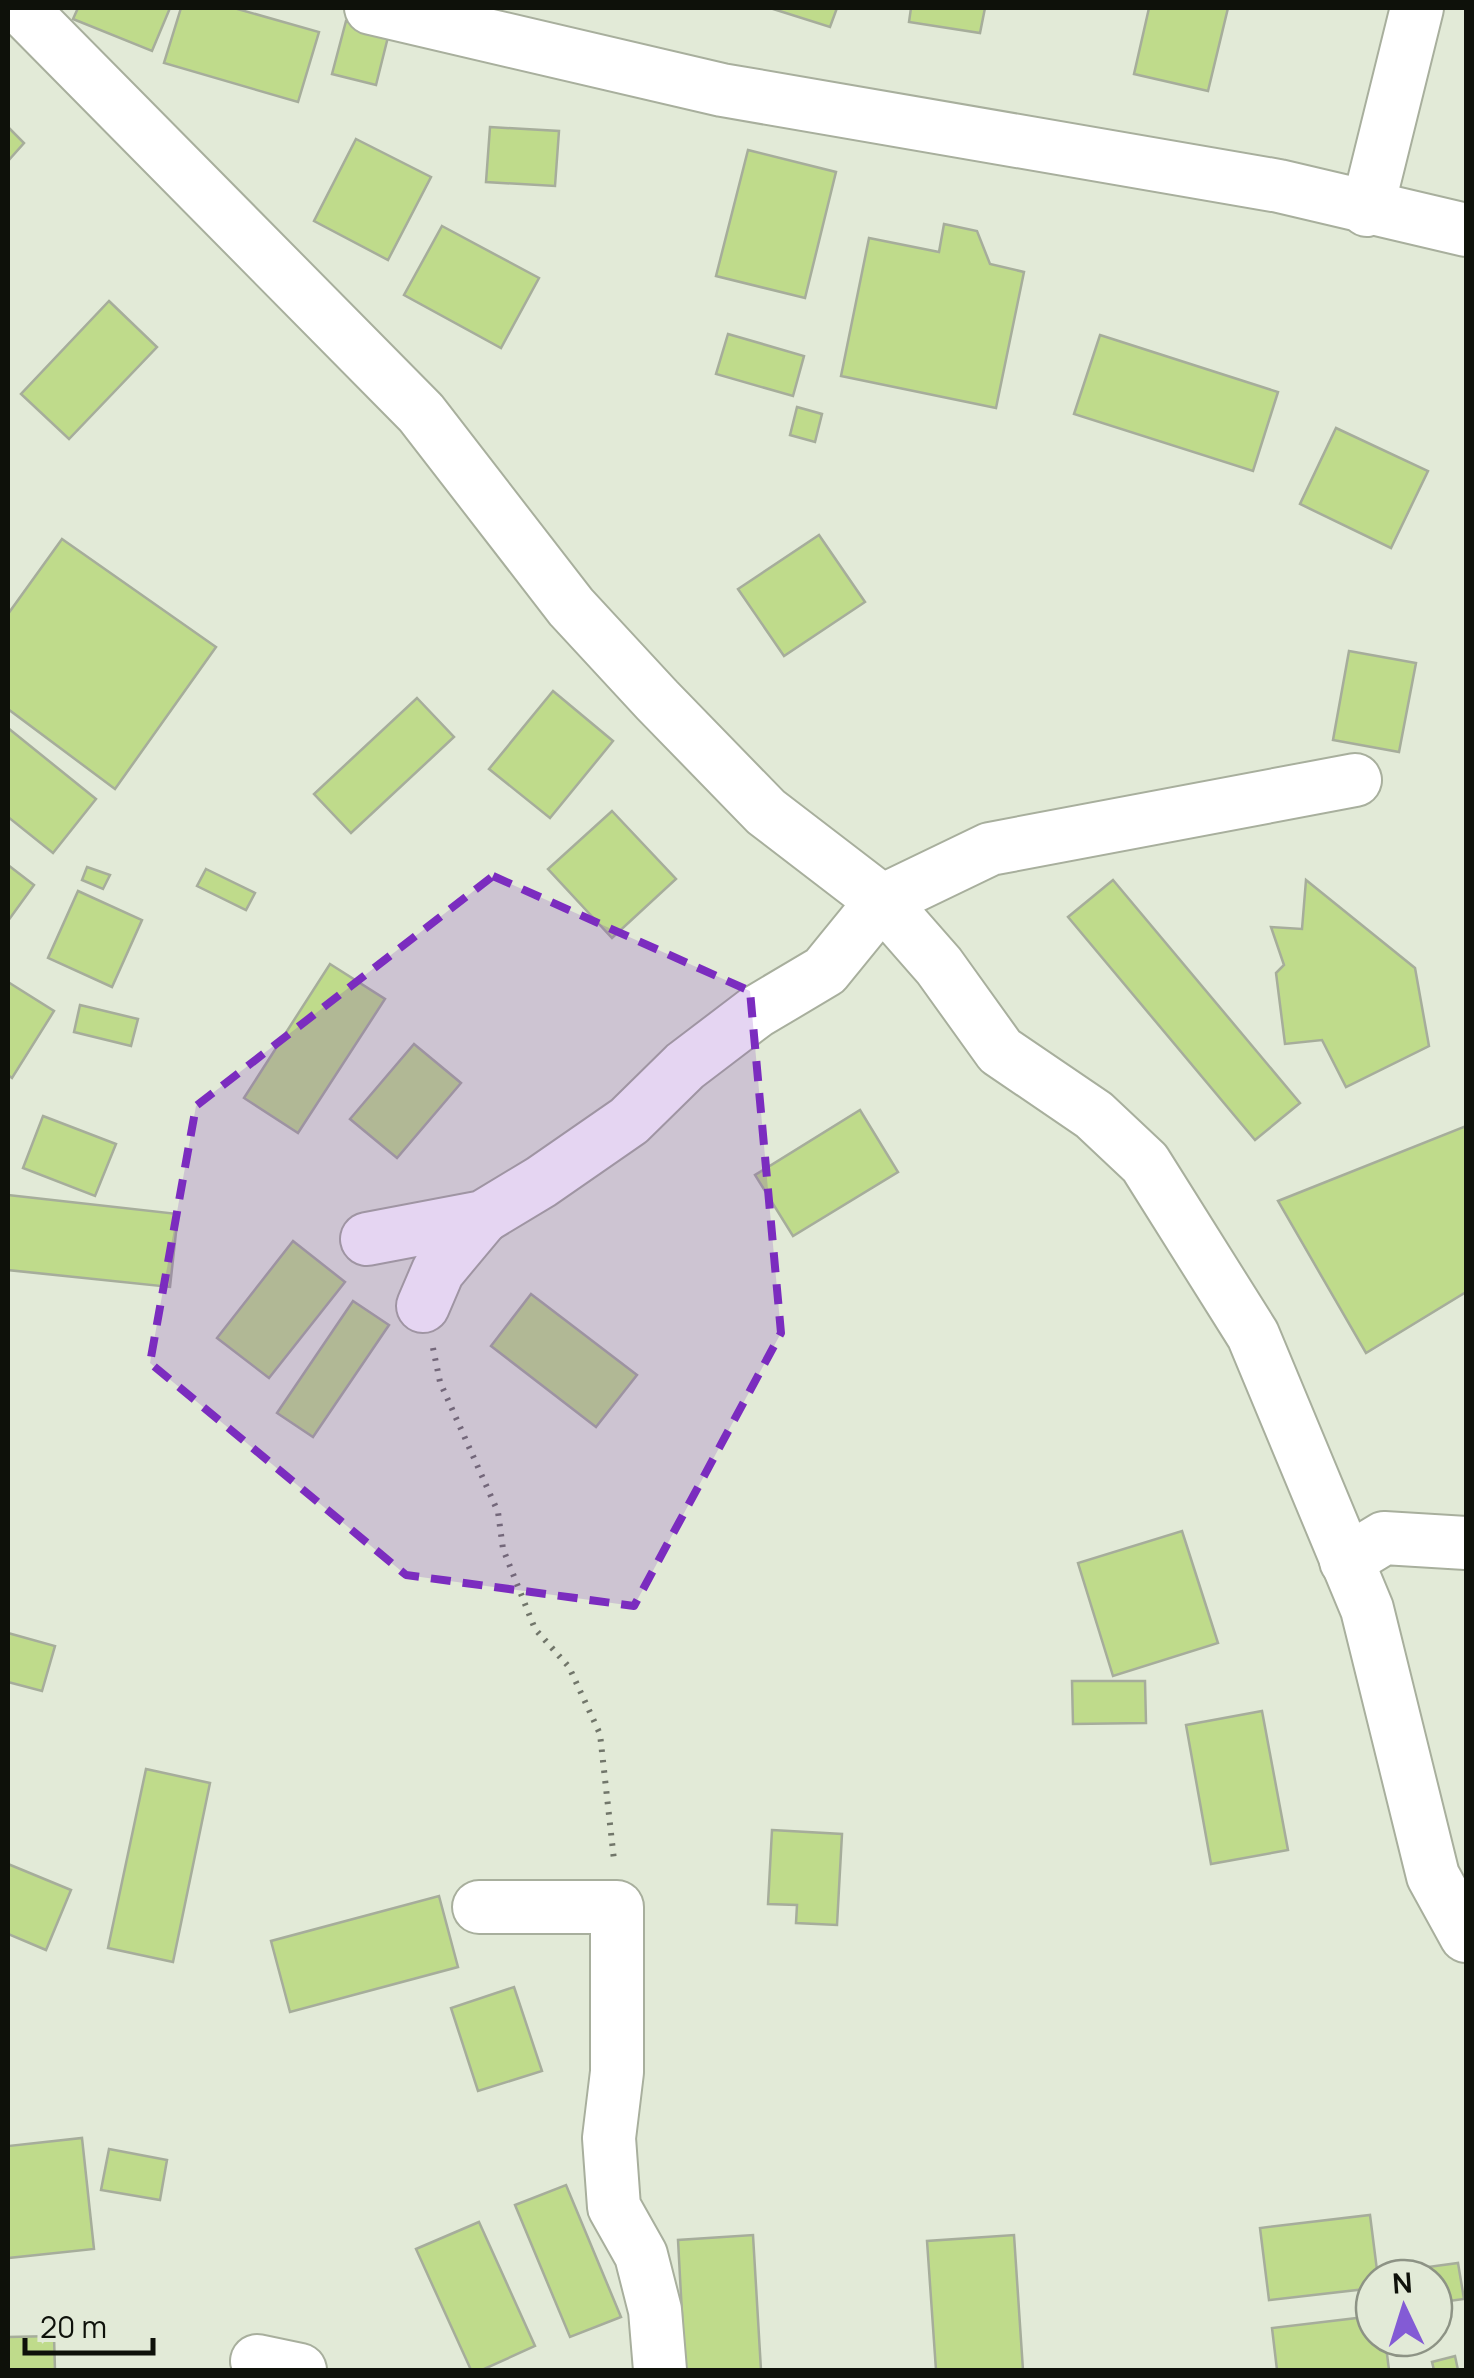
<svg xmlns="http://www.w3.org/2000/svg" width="1474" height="2378" viewBox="0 0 1474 2378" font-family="Manrope,sans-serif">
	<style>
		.building { fill: #bfdb8b; stroke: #a6ad9b; stroke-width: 2.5 }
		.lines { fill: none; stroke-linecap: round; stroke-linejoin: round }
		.minor-casing { stroke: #a8af9d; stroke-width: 56 }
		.path { stroke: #71766a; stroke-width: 6; stroke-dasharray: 2.5 8; stroke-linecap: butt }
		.minor { stroke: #fff; stroke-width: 52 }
		.marked { fill: #7b2cbf; fill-opacity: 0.2; stroke: #7b2cbf; stroke-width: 8; stroke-dasharray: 20 12; stroke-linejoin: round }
	</style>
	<rect width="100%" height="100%" fill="#e2ead7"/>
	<g class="building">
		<path d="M78,8H170L152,51L73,19Z"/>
		<path d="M181,8H234L319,32L298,102L164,63Z"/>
		<path d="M770,8H837L830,27Z"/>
		<path d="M911,8H985L980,33L909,22Z"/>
		<path d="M1149,8H1228L1208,91L1134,74Z"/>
		<path d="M346,21L389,33L376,85L332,74Z"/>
		<path d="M8,127L24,143L8,161Z"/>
		<path d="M490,127L559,131L555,186L486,182Z"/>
		<path d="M356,139L431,177L388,260L314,221Z"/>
		<path d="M748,150L836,172L805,298L716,276Z"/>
		<path d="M944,224L977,231L990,264L1024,272L996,408L841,376L869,238L939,252Z"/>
		<path d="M442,226L539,278L501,348L404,295Z"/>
		<path d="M109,301L157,347L69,439L21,394Z"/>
		<path d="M728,334L804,356L793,396L716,374Z"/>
		<path d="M1100,335L1278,392L1253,471L1074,414Z"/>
		<path d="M797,407L822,414L815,442L790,435Z"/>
		<path d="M1336,428L1428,471L1391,548L1300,504Z"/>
		<path d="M819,535L865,602L784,656L738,589Z"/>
		<path d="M62,539L216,647L115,789L8,709V614Z"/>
		<path d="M1349,651L1416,663L1399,752L1333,740Z"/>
		<path d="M553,691L613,741L550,818L489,769Z"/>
		<path d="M417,698L454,737L351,833L314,794Z"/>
		<path d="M8,728L96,799L53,853L8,817Z"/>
		<path d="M612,811L676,879L612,938L548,869Z"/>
		<path d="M8,865L34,885L8,921Z"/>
		<path d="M87,867L110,875L103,889L82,880Z"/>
		<path d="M206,869L255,893L246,910L197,886Z"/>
		<path d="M1113,880L1300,1103L1255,1140L1068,917Z"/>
		<path d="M1306,880L1415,968L1429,1046L1346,1087L1322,1040L1285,1044L1276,973L1284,965L1271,927L1302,929Z"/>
		<path d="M78,891L142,920L112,987L48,958Z"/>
		<path d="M330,964L385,999L298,1133L244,1098Z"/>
		<path d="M8,982L54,1011L12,1078L8,1075Z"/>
		<path d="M80,1005L138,1019L131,1046L74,1032Z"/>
		<path d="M414,1044L461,1083L397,1158L350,1119Z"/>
		<path d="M860,1110L898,1172L793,1236L755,1175Z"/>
		<path d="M43,1116L116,1144L95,1196L23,1168Z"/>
		<path d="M1466,1126V1292L1366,1353L1278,1201Z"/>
		<path d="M8,1195L178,1214L170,1287L8,1270Z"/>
		<path d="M293,1241L345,1282L269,1378L217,1338Z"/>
		<path d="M531,1294L637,1375L596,1427L491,1346Z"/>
		<path d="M353,1301L389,1325L313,1437L277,1413Z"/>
		<path d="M1182,1531L1218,1643L1113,1676L1078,1563Z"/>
		<path d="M8,1633L55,1646L42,1691L8,1682Z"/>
		<path d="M1072,1681H1145L1146,1723L1073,1724Z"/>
		<path d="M1262,1711L1288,1850L1211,1864L1186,1725Z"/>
		<path d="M146,1769L210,1783L173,1962L108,1948Z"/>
		<path d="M772,1830L842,1834L837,1925L796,1923L797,1905L768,1904Z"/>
		<path d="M8,1864L71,1890L46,1950L8,1934Z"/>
		<path d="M439,1896L458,1967L290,2012L271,1941Z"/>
		<path d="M514,1987L542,2071L478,2091L451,2008Z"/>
		<path d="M82,2138L94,2249L8,2258V2146Z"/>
		<path d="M109,2149L167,2160L160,2200L101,2190Z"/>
		<path d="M566,2185L621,2317L570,2337L515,2205Z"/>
		<path d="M1370,2215L1378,2278L1374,2288L1269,2300L1260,2228Z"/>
		<path d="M479,2222L535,2346L482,2370H471L416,2249Z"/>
		<path d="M753,2235L761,2370H685L678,2240Z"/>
		<path d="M1014,2235L1023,2370H936L927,2241Z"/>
		<path d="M1458,2263L1464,2299L1434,2303V2278H1430L1428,2267Z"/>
		<path d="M1374,2316V2338H1385L1389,2370H1277L1272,2328Z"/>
		<path d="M54,2336L55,2370H8V2337Z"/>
		<path d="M1455,2356L1458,2370H1434L1432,2362Z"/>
	</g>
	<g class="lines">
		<g class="minor-casing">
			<g id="minor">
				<path d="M21,8L421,413L571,607L657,700L766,812L882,901L939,966L1000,1051L1094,1115L1145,1163L1253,1335L1367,1609L1433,1876L1466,1936"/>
				<path d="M371,8L722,90L1279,186L1466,230"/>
				<path d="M1367,210L1417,8"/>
				<path d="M367,1239L483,1217L541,1182L629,1121L685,1066L756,1012L825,971L882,901L990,849L1355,780"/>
				<path d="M423,1306L438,1271L483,1217"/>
				<path d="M1346,1561L1384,1538L1466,1543"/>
				<path d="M479,1907H617V2072L609,2138L614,2207L641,2255L655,2310L660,2370"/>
				<path d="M257,2361L300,2370"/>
			</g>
		</g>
		<path class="path" d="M433,1348L440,1382L498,1512L503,1549L535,1629L569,1667L600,1734L614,1860"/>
		<use href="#minor" class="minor"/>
	</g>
	<path class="marked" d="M493,876L750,991L781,1333L634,1606L406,1575L150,1363L196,1106Z"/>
	<rect width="1474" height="2378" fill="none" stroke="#0e110a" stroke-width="20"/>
	<g transform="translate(1404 2308) rotate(356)"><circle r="48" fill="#e2ead7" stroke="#8d9385" stroke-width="2.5"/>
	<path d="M0-8L18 38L0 25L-18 38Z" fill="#835bd5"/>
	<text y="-15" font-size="28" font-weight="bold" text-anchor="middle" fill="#0e110a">N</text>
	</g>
	<path d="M25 2338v15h128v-15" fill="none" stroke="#0e110a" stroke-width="5"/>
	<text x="40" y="2338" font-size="30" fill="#0e110a" stroke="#e2ead7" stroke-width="8" paint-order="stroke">20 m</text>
</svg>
